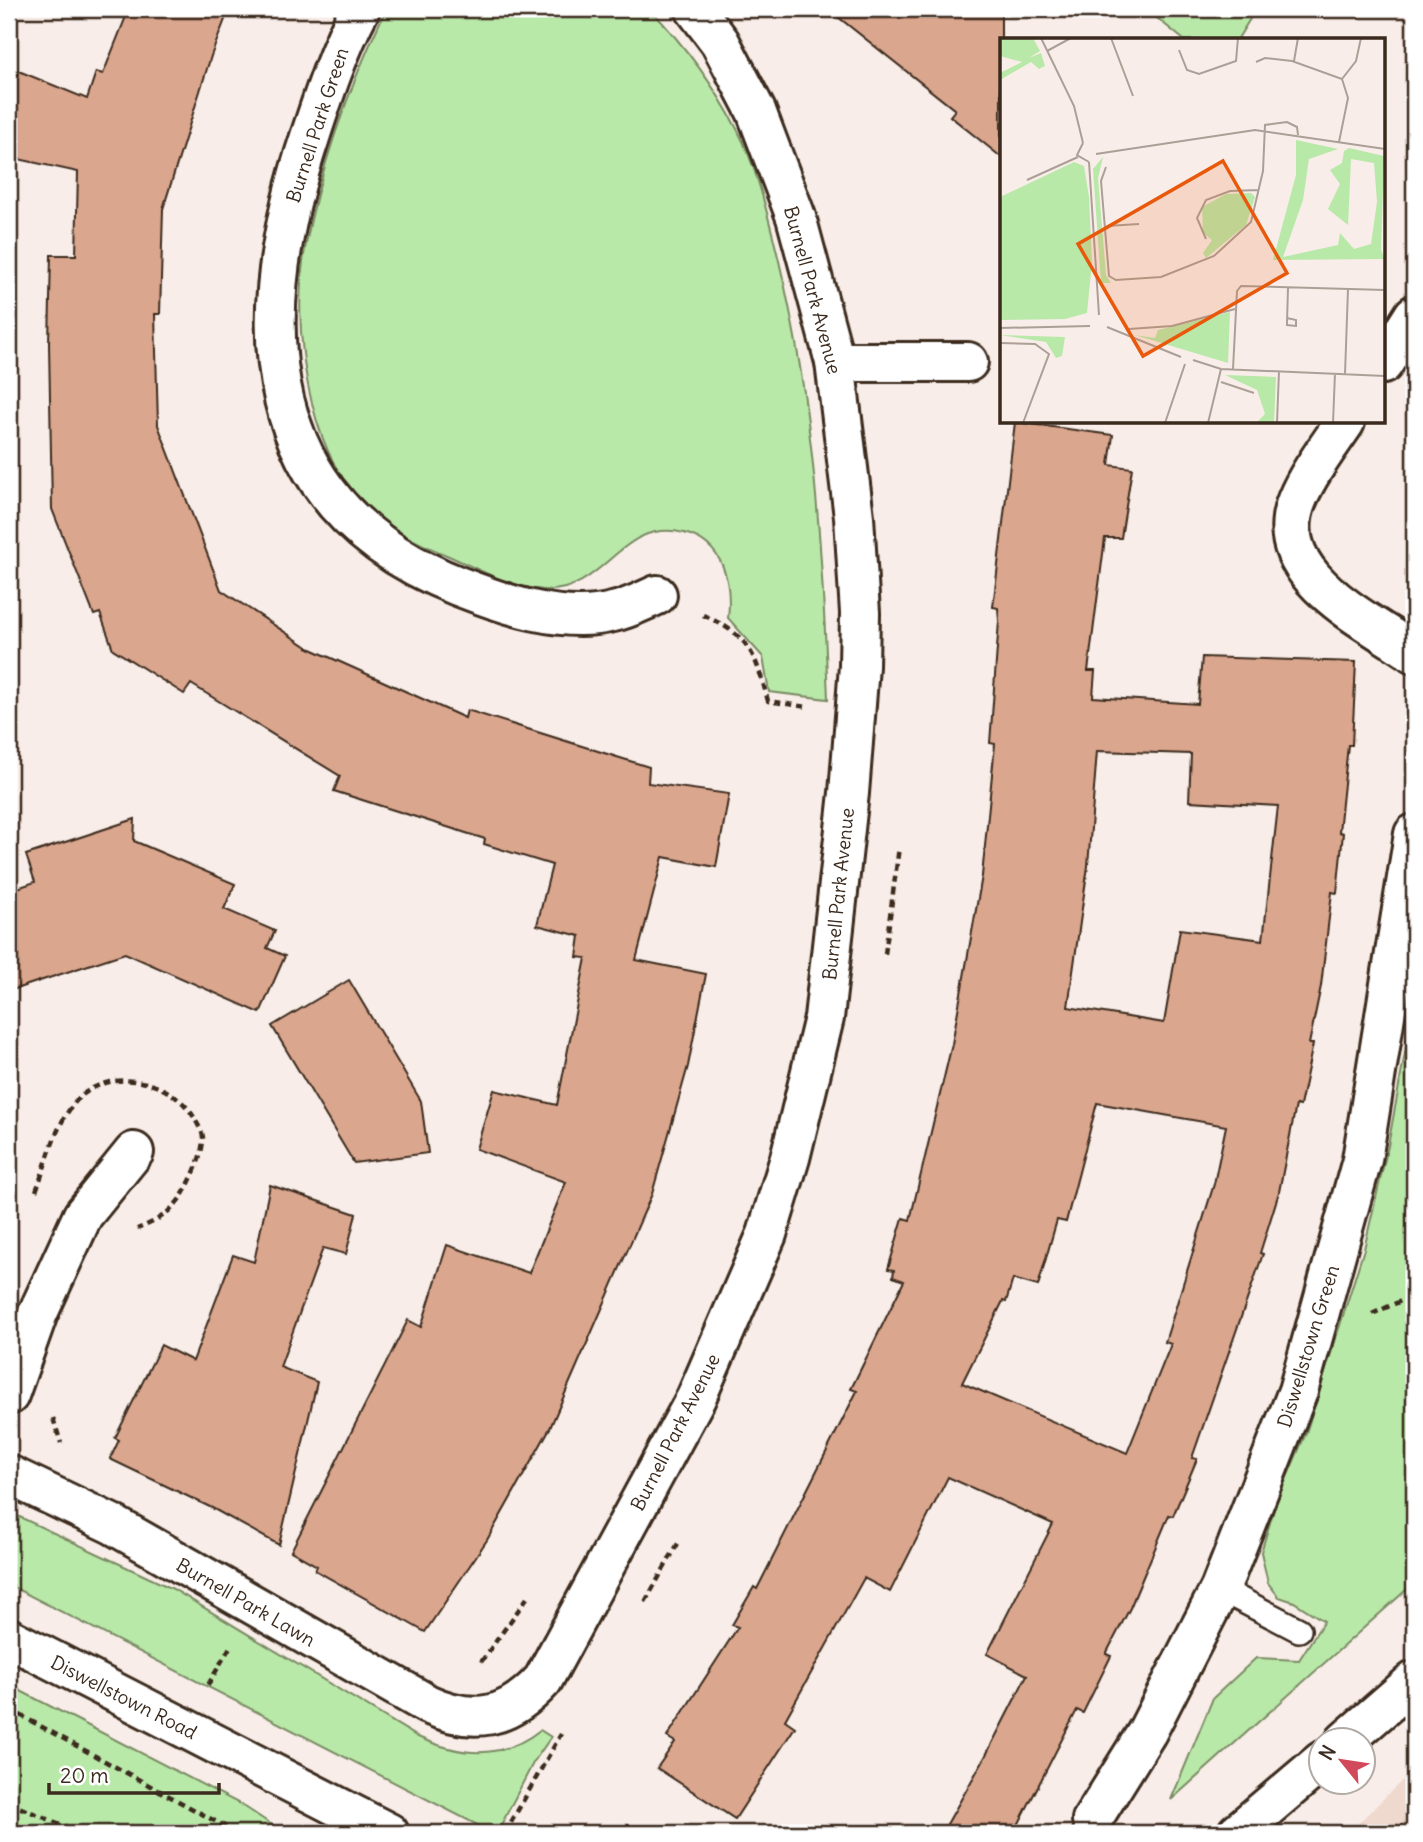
<svg xmlns="http://www.w3.org/2000/svg" width="1423" height="1842" viewBox="0 0 1423 1842" font-family="Delius,sans-serif">
	<style>
		.built { fill: #efd8cd }
		.green { fill: #b9e9a9; stroke: #7a8a64; stroke-width: 2 }
		.building { fill: #daa68e; stroke: #3b2a1e; stroke-width: 2; fill-rule: evenodd }
		.lines { fill: none; stroke-linecap: round; stroke-linejoin: round }
		.service-casing { stroke: #3b2a1e; stroke-width: 28 }
		.minor-casing { stroke: #3b2a1e; stroke-width: 44 }
		.tertiary-casing { stroke: #3b2a1e; stroke-width: 44 }
		.path { stroke: #3b2a1e; stroke-width: 4.5; stroke-dasharray: 7 5; stroke-linecap: butt }
		.service { stroke: #fff; stroke-width: 23 }
		.minor { stroke: #fff; stroke-width: 38 }
		.tertiary { stroke: #fff; stroke-width: 38 }
		.labels { text-anchor: middle; stroke-width: 5; stroke-linejoin: round; paint-order: stroke }
		.street-label { font-size: 19px; fill: #3b2a1e; stroke: #fff }
		.inset-road { fill: none; stroke: #ac9f97; stroke-width: 2 }
		.view { fill: #e8590c; fill-opacity: 0.15; stroke: #e8590c; stroke-width: 3.5 }
		.inset-edge { fill: none; stroke: #3b2a1e; stroke-width: 3.5 }
	</style>
	<rect width="100%" height="100%" fill="#f8ede8"/>
	<filter id="ink" filterUnits="userSpaceOnUse"><feTurbulence type="fractalNoise" baseFrequency=".0143" numOctaves="2"/><feDisplacementMap in="SourceGraphic" scale="14" xChannelSelector="R" yChannelSelector="G"/><feConvolveMatrix kernelMatrix="1 2 1 2 8 2 1 2 1" color-interpolation-filters="sRGB"/></filter>
	<g filter="url(#ink)">
		<path class="built" d="M1414,1769V1833H1348Z"/>
		<g class="green">
			<path d="M386,9H650C683,44 715,86 737,129C758,169 768,217 779,261C814,407 822,549 828,699L769,692L763,657L728,618C732,582 724,543 684,533C619,517 605,594 544,590C511,588 475,567 444,554C416,542 385,527 363,505C307,449 291,324 305,249C320,166 350,85 386,9Z"/>
			<path d="M1146,9H1256L1237,40H1184Z"/>
			<path d="M1414,1004V1583L1171,1800L1213,1698L1256,1658L1299,1660L1324,1621L1294,1602L1279,1597L1268,1583L1261,1552L1276,1503L1306,1433L1364,1249L1388,1146Z"/>
			<path d="M9,1512L173,1589L418,1737C460,1756 501,1761 540,1730L551,1737L533,1763L497,1833H493L9,1585Z"/>
			<path d="M9,1685L242,1805L284,1833H9Z"/>
		</g>
		<g class="building">
			<path d="M129,9H229L211,56L163,209L160,314H155L158,425L221,590L309,648L465,718L467,710L649,767L648,783L729,794L716,867L663,857L636,960L706,974L688,1066L652,1194L550,1428L487,1540L425,1632L315,1570L317,1566L291,1551L408,1320L421,1327L447,1245L529,1273L566,1182L476,1149L494,1090L557,1105L586,958L577,957L580,936L537,925L552,865L484,844L485,839L334,791L340,776L191,684L184,694L113,649L100,613L94,615L52,509L49,344L51,255H76L78,172L9,157V67L87,99L96,72L103,74Z"/>
			<path d="M828,9H1001V157L950,116L955,110Z"/>
			<path d="M1015,422L1113,435L1109,465L1132,468L1121,538H1105L1088,671H1095L1093,697L1198,704L1202,657L1356,662L1352,745H1348L1339,832L1343,833L1337,893L1332,892L1321,986L1309,1044H1313L1300,1106L1296,1105L1279,1192L1260,1253L1263,1254L1192,1458L1197,1459L1173,1516L1169,1515L1130,1608L1106,1654L1111,1656L1083,1713L1077,1710L1014,1833H942L985,1757L1027,1675L987,1654L1053,1524L948,1477L890,1592L864,1578L785,1720L795,1727L735,1819L657,1768L675,1742L667,1737L738,1627L732,1625L754,1587L757,1589L806,1492L857,1391L851,1389L904,1281L893,1277L894,1270L888,1269L903,1218L910,1220L952,1044L982,876L995,744L990,743L999,621L998,608L993,607ZM1097,751L1191,754L1189,801L1278,806L1263,940L1180,929L1164,1023L1068,1007L1088,866ZM1097,1103L1226,1126L1214,1184L1165,1342L1171,1344L1127,1453L962,1383L1003,1301L1006,1302L1013,1279L1038,1286L1057,1220L1066,1222Z"/>
			<path d="M135,819L134,841L235,884L224,909L275,931L267,948L285,956L260,1013L125,953L9,991V891L35,882L26,855Z"/>
			<path d="M349,980L421,1101L428,1153L354,1163L272,1026Z"/>
			<path d="M270,1185L356,1214L346,1254L323,1248L280,1367L317,1382L279,1545L212,1508L110,1459L119,1440L115,1438L161,1345L193,1361L233,1255L254,1262Z"/>
		</g>
		<g class="lines">
			<g class="service-casing">
				<path id="service" d="M1220,1589L1299,1630"/>
			</g>
			<g class="minor-casing">
				<g id="minor">
					<path d="M360,9C339,49 324,94 310,137C249,321 253,505 458,586C504,604 563,625 613,612C628,609 643,601 657,595"/>
					<path d="M835,362H968"/>
					<path d="M1383,364L1414,315"/>
					<path d="M1345,422C1329,446 1308,473 1297,500C1267,575 1365,618 1414,653"/>
					<path d="M9,1395L38,1313L83,1215L134,1152"/>
					<path d="M9,1475L112,1524L427,1704C474,1725 508,1719 543,1680L696,1398L767,1234L790,1158L824,1018L849,793L859,666L860,613L854,517L835,362L796,217L756,111L720,42L695,9"/>
					<path d="M1345,1741L1414,1681"/>
					<path d="M1092,1820L1147,1732L1220,1589L1298,1391L1362,1160L1414,834"/>
					<path d="M1237,1833L1322,1761"/>
				</g>
			</g>
			<g class="tertiary-casing">
				<path id="tertiary" d="M9,1638L389,1833"/>
			</g>
			<g class="path">
				<path d="M703,615C750,636 755,653 768,701L807,707"/>
				<path d="M885,954L899,847"/>
				<path d="M36,1191C48,1160 55,1124 77,1100C110,1065 176,1080 196,1121C199,1127 204,1134 203,1140C202,1154 196,1169 190,1181C178,1207 163,1219 137,1229"/>
				<path d="M1372,1314L1414,1295"/>
				<path d="M53,1418L61,1443"/>
				<path d="M645,1602L680,1540"/>
				<path d="M481,1662L527,1598"/>
				<path d="M208,1685L230,1647"/>
				<path d="M9,1709L237,1833"/>
				<path d="M9,1803L82,1833"/>
				<path d="M505,1833L561,1734"/>
			</g>
			<use href="#service" class="service"/>
			<use href="#minor" class="minor"/>
			<use href="#tertiary" class="tertiary"/>
		</g>
	</g>
	<g class="labels">
		<g class="street-label">
			<text transform="translate(317 125) rotate(-72)" y="7">Burnell Park Green</text>
			<text transform="translate(813 290) rotate(75)" y="7">Burnell Park Avenue</text>
			<text transform="translate(838 894) rotate(-84)" y="7">Burnell Park Avenue</text>
			<text transform="translate(1308 1346) rotate(-73)" y="7">Diswellstown Green</text>
			<text transform="translate(675 1432) rotate(-63)" y="7">Burnell Park Avenue</text>
			<text transform="translate(246 1602) rotate(30)" y="7">Burnell Park Lawn</text>
			<text transform="translate(124 1697) rotate(27)" y="7">Diswellstown Road</text>
		</g>
	</g>
	<g transform="translate(1000 38)">
		<rect width="385" height="385" fill="#f8ede8"/>
		<path d="M0,0H33L40,13L29,20L41,15L45,28L39,31L31,24L0,42V35L22,24L0,18ZM296,102L338,111L309,121L303,162L283,219L338,207L340,195L354,211L371,206L377,164L374,125L351,121L348,187L328,171L340,146L330,132L342,125L344,113L349,110L384,118L381,212L385,221L273,222L296,137ZM103,119L98,140L106,237L111,245H101L93,131ZM74,124L84,128L89,159L92,224L87,275L65,281L0,282V159ZM251,155L255,159L246,187L206,220L203,215L212,202L203,195L202,169L226,156ZM230,274L228,325L135,297L155,300L158,292ZM0,297L65,299L62,318L56,320L46,304ZM225,337L276,339L274,385H256L265,376L257,352Z" fill="#b9e9a9"/>
		<path class="inset-road" d="M41,0L74,68L83,105M111,0L133,58M179,12L187,32L199,36L236,23L238,0M47,13L71,0M294,23L298,0M256,24L265,20L292,23L342,41L348,60L339,104M342,41L356,23L361,0M83,105L77,117L89,124M96,116L255,92L385,111M89,124L99,277M106,129L101,143L109,238L116,242L161,239L214,218L251,184L263,133L265,87L287,84L297,89L298,97M27,142L78,119M107,188L139,186M206,201L197,180L206,162L230,153L259,152M287,280L296,282V288L287,287V284L288,250M107,289L181,319M0,290L90,288M129,291L172,288L235,271M0,305L35,306L49,316L23,385M193,322L221,331L385,338M233,331L237,253L241,248L385,252M345,336L348,251M221,344L254,355M165,385L185,326M208,385L221,331M277,385L279,333M333,385L335,335"/>
		<path class="view" d="M223,123L287,235L143,318L78,206Z"/>
		<rect width="385" height="385" class="inset-edge"/>
	</g>
	<rect width="1423" height="1842" fill="none" stroke="#fff" stroke-width="35"/>
	<rect x="18" y="18" width="1388" height="1807" fill="none" stroke="#3b2a1e" stroke-width="2.5" filter="url(#ink)"/>
	<g transform="translate(1342 1761) rotate(300)"><circle r="33" fill="#ffffff" stroke="#b1aaa5" stroke-width="2"/>
	<path d="M0-5L12 26L0 18L-12 26Z" fill="#d1495b"/>
	<text y="-10" font-size="19" font-weight="bold" text-anchor="middle" fill="#3b2a1e">N</text>
	</g>
	<path d="M49 1783v10h170v-10" fill="none" stroke="#3b2a1e" stroke-width="3.5"/>
	<text x="60" y="1783" font-size="21" fill="#3b2a1e" stroke="#ffffff" stroke-width="5" paint-order="stroke">20 m</text>
</svg>
